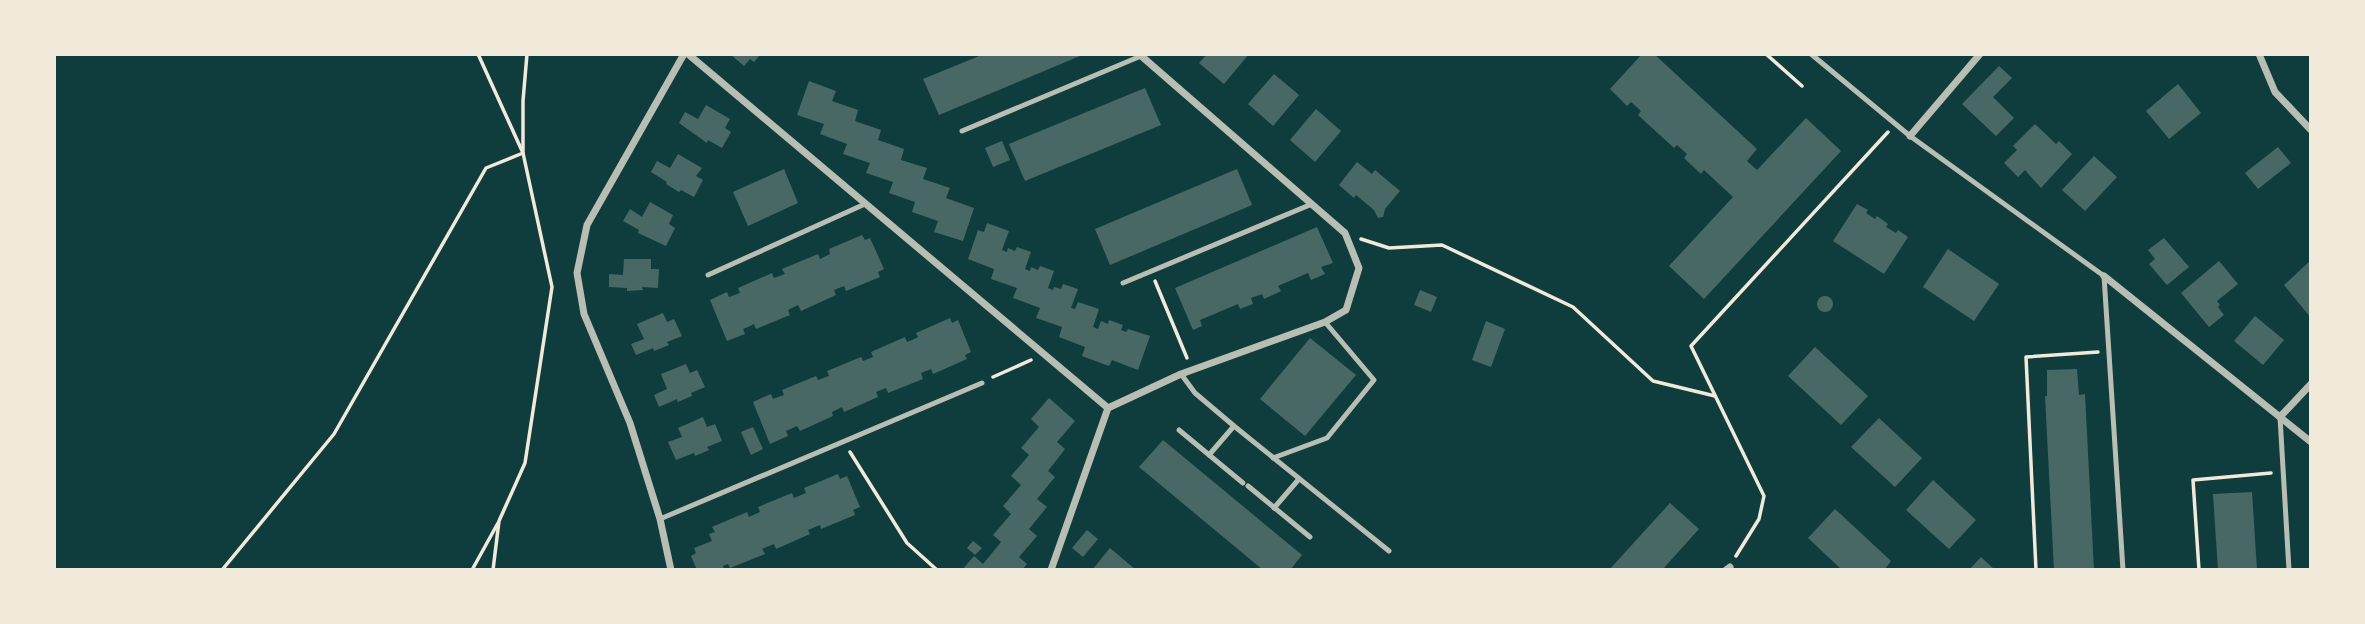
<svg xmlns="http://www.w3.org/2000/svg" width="2365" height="624" viewBox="0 0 2365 624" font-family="Quicksand,sans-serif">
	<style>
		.building { fill: #486865 }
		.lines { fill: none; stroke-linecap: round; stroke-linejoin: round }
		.path { stroke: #f1e9da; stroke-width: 3.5 }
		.service { stroke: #b8beb3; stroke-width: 5 }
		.minor { stroke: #b8beb3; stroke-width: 7 }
	</style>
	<rect width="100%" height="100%" fill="#0f3d3e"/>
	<g class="building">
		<path d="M730,54H761L754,62L750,59L744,66Z"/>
		<path d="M984,54H1080V56L939,115L923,79Z"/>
		<path d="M1207,54H1249L1224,84L1199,63Z"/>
		<path d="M1642,54H1654L1757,149L1747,161L1757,170L1806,118L1841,151L1704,299L1669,266L1733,197L1704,170L1701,174L1684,158L1687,154L1677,145L1674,148L1638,115L1641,111L1631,102L1627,106L1610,89Z"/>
		<path d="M1999,66L2012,78L1993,97L2014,118L1996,136L1962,104Z"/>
		<path d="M1274,74L1299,95L1273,126L1248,104Z"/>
		<path d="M809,81L836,91L832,101L858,110L855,121L881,130L878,140L904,149L901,160L927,168L923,179L950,188L946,198L974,208L963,241L934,232L938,221L912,212L915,202L889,193L893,182L866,173L870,163L843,154L847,144L820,134L824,124L797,115Z"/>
		<path d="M2178,84L2201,113L2169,139L2146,111Z"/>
		<path d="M1145,88L1161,125L1025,181L1009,144Z"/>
		<path d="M706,105L730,119L725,128L731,132L722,148L708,140L707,143L679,123L685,112L698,119Z"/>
		<path d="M1316,109L1341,131L1315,162L1290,140Z"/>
		<path d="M2035,124L2056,144L2059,141L2072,154L2041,188L2025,170L2018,177L2004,163L2017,150L2013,146Z"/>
		<path d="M1002,141L1010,160L993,167L985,148Z"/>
		<path d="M2278,147L2291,163L2258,189L2245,173Z"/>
		<path d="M678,154L702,168L696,176L703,180L694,197L681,190L679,192L666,184L667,182L651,172L657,161L670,168Z"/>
		<path d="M2094,156L2117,177L2085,211L2062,190Z"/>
		<path d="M1357,162L1372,174L1375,170L1400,191L1385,209L1383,217L1378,218L1374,210L1356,195L1354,198L1339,185Z"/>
		<path d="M784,169L798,203L748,226L733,192Z"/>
		<path d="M1237,169L1252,205L1110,265L1095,229Z"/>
		<path d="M650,202L673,215L669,224L675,228L666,246L638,233L639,230L623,221L630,209L642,217Z"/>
		<path d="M1857,204L1868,210L1866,213L1875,219L1877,216L1888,224L1886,227L1896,233L1898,230L1908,237L1884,274L1833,241Z"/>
		<path d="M987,223L1009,231L1002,250L1007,252L1008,248L1015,251L1017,247L1031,252L1025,269L1030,271L1031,267L1038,270L1040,266L1054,271L1048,288L1053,290L1054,287L1061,289L1063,284L1078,289L1071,308L1075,309L1078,302L1099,309L1093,327L1098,329L1101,321L1108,324L1109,320L1123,325L1121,330L1126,332L1128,329L1150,336L1138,370L1112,360L1109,366L1082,356L1085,347L1059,337L1062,327L1036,318L1040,308L1013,298L1017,288L991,279L994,269L968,259L978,230L984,232Z"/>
		<path d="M1317,227L1333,263L1321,267L1325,274L1311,280L1308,273L1278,286L1281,291L1264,299L1262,294L1251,298L1253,304L1240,309L1238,304L1200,320L1202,326L1193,330L1175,288Z"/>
		<path d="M862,235L865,240L870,238L884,269L878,272L880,277L846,291L844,286L834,290L836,295L801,311L798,305L788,310L790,315L756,329L754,324L748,327L743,329L745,334L727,341L710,300L727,292L729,297L740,293L738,288L772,273L774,278L785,274L782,269L818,254L820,259L830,254L829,249Z"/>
		<path d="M2164,238L2189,267L2167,285L2149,264L2155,259L2148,250Z"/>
		<path d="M1948,249L1999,284L1974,321L1923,287Z"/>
		<path d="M624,259H651V269H659L658,288L642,287L643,290L627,291V288L609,287V274L623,275Z"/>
		<path d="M2311,260V318L2284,285Z"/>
		<path d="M2219,261L2238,284L2217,301L2220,305L2218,307L2224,315L2209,327L2181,293Z"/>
		<path d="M1420,290L1437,297L1431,312L1414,305Z"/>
		<circle cx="1825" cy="304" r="8"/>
		<path d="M663,313L667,322L674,319L682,336L667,342L669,345L654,351L653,348L636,355L631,344L644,339L637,324Z"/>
		<path d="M2255,316L2284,340L2263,365L2234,341Z"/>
		<path d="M950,318L952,323L958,320L971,352L965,355L967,359L933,374L931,369L921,373L923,379L888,393L886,388L876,392L878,397L844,412L842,407L832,412L833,416L800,431L797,426L786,431L788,436L770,444L753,402L771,394L773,399L784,395L782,390L816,376L818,380L829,376L827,371L861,357L863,361L873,357L871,352L905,337L907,342L912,340L918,337L916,333Z"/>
		<path d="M1486,321L1505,329L1491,367L1472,360Z"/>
		<path d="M1310,338L1356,375L1305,436L1260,399Z"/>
		<path d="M1815,347L1868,396L1841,425L1788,376Z"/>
		<path d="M686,364L690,373L697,370L705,387L691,393L692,396L678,402L677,399L659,407L654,395L667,389L661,374Z"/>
		<path d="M2077,369L2079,395L2085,394L2094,570H2054L2045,396H2047V370Z"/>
		<path d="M1049,398L1075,421L1057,442L1065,449L1048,471L1055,477L1037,499L1047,507L1029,529L1037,536L1019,557L1027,564L1022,570H962L974,556L983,564L1001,542L993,535L1011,514L1003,506L1021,485L1011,476L1029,455L1021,448L1039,427L1031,419Z"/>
		<path d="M703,417L707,427L715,424L722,441L707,447L709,450L695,456L694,453L676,460L668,442L682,437L678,428Z"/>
		<path d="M1879,418L1922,458L1895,487L1851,447Z"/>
		<path d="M753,427L763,449L751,455L741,432Z"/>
		<path d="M1163,440L1302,555L1290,570H1263L1139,467Z"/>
		<path d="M838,474L840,479L847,476L860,507L853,510L855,515L821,529L820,525L808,530L810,534L776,549L774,544L762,549L765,554L730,568L728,564L723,566L724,570H697L691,556L696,553L694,548L712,541L709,534L715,532L712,527L747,512L749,517L760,512L758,507L792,493L794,498L806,493L804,488Z"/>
		<path d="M1933,480L1976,520L1949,549L1906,510Z"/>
		<path d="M2252,492L2257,570H2218L2213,494Z"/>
		<path d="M1670,503L1699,529L1662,570H1609Z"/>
		<path d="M1835,509L1891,561L1884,570H1842L1808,538Z"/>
		<path d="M1087,530L1098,539L1083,557L1072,548Z"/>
		<path d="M973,541L982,548L975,555L967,548Z"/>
		<path d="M1110,548L1136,570H1092Z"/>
		<path d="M1981,557L1995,570H1969Z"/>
	</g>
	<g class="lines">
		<g class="path">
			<path d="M478,54L523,153L552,287L525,463L499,521L493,570"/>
			<path d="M1766,54L1802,86"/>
			<path d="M523,151V101L527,54"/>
			<path d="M1361,239L1389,248L1442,245L1573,307L1653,381L1715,396"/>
			<path d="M1155,281L1187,358"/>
			<path d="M993,377L1031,360"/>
			<path d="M850,452L907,543L937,570"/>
			<path d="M1736,556L1759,519L1764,496L1691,346L1888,132"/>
			<path d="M222,570L334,434L486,168L523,153"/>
			<path d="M472,570L498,523"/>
			<path d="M2036,570L2026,357L2098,352"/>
			<path d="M2199,570L2193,480L2271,473"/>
		</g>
		<g class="service">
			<path d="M1811,54L1910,136L2104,276L2123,570"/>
			<path d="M962,131L1141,56"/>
			<path d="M708,275L865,204"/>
			<path d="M1123,283L1312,204"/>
			<path d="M1181,374L1195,393L1234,426L1389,551"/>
			<path d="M2280,417L2289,570"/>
			<path d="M1179,430L1243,483"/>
			<path d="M1209,455L1234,426"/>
			<path d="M1273,458L1327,438L1374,380L1325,322"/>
			<path d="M1248,486L1310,537"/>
			<path d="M1274,508L1299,479"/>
			<path d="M660,519L982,383"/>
		</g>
		<g class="minor">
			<path d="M688,54L1108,408"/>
			<path d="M2259,54L2275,92L2311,130"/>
			<path d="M1910,136L1980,54"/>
			<path d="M2104,276L2311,442"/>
			<path d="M1108,408L1181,374L1325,322L1346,310L1359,268L1345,233L1139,54"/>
			<path d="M2280,417L2311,384"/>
			<path d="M671,570L660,519L630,423L584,314L577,273L587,225L684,54"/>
			<path d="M1051,570L1108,408"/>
			<path d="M1726,570L1730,567"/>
		</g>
	</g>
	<rect width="2365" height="624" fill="none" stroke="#f1e9da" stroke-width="112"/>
</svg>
